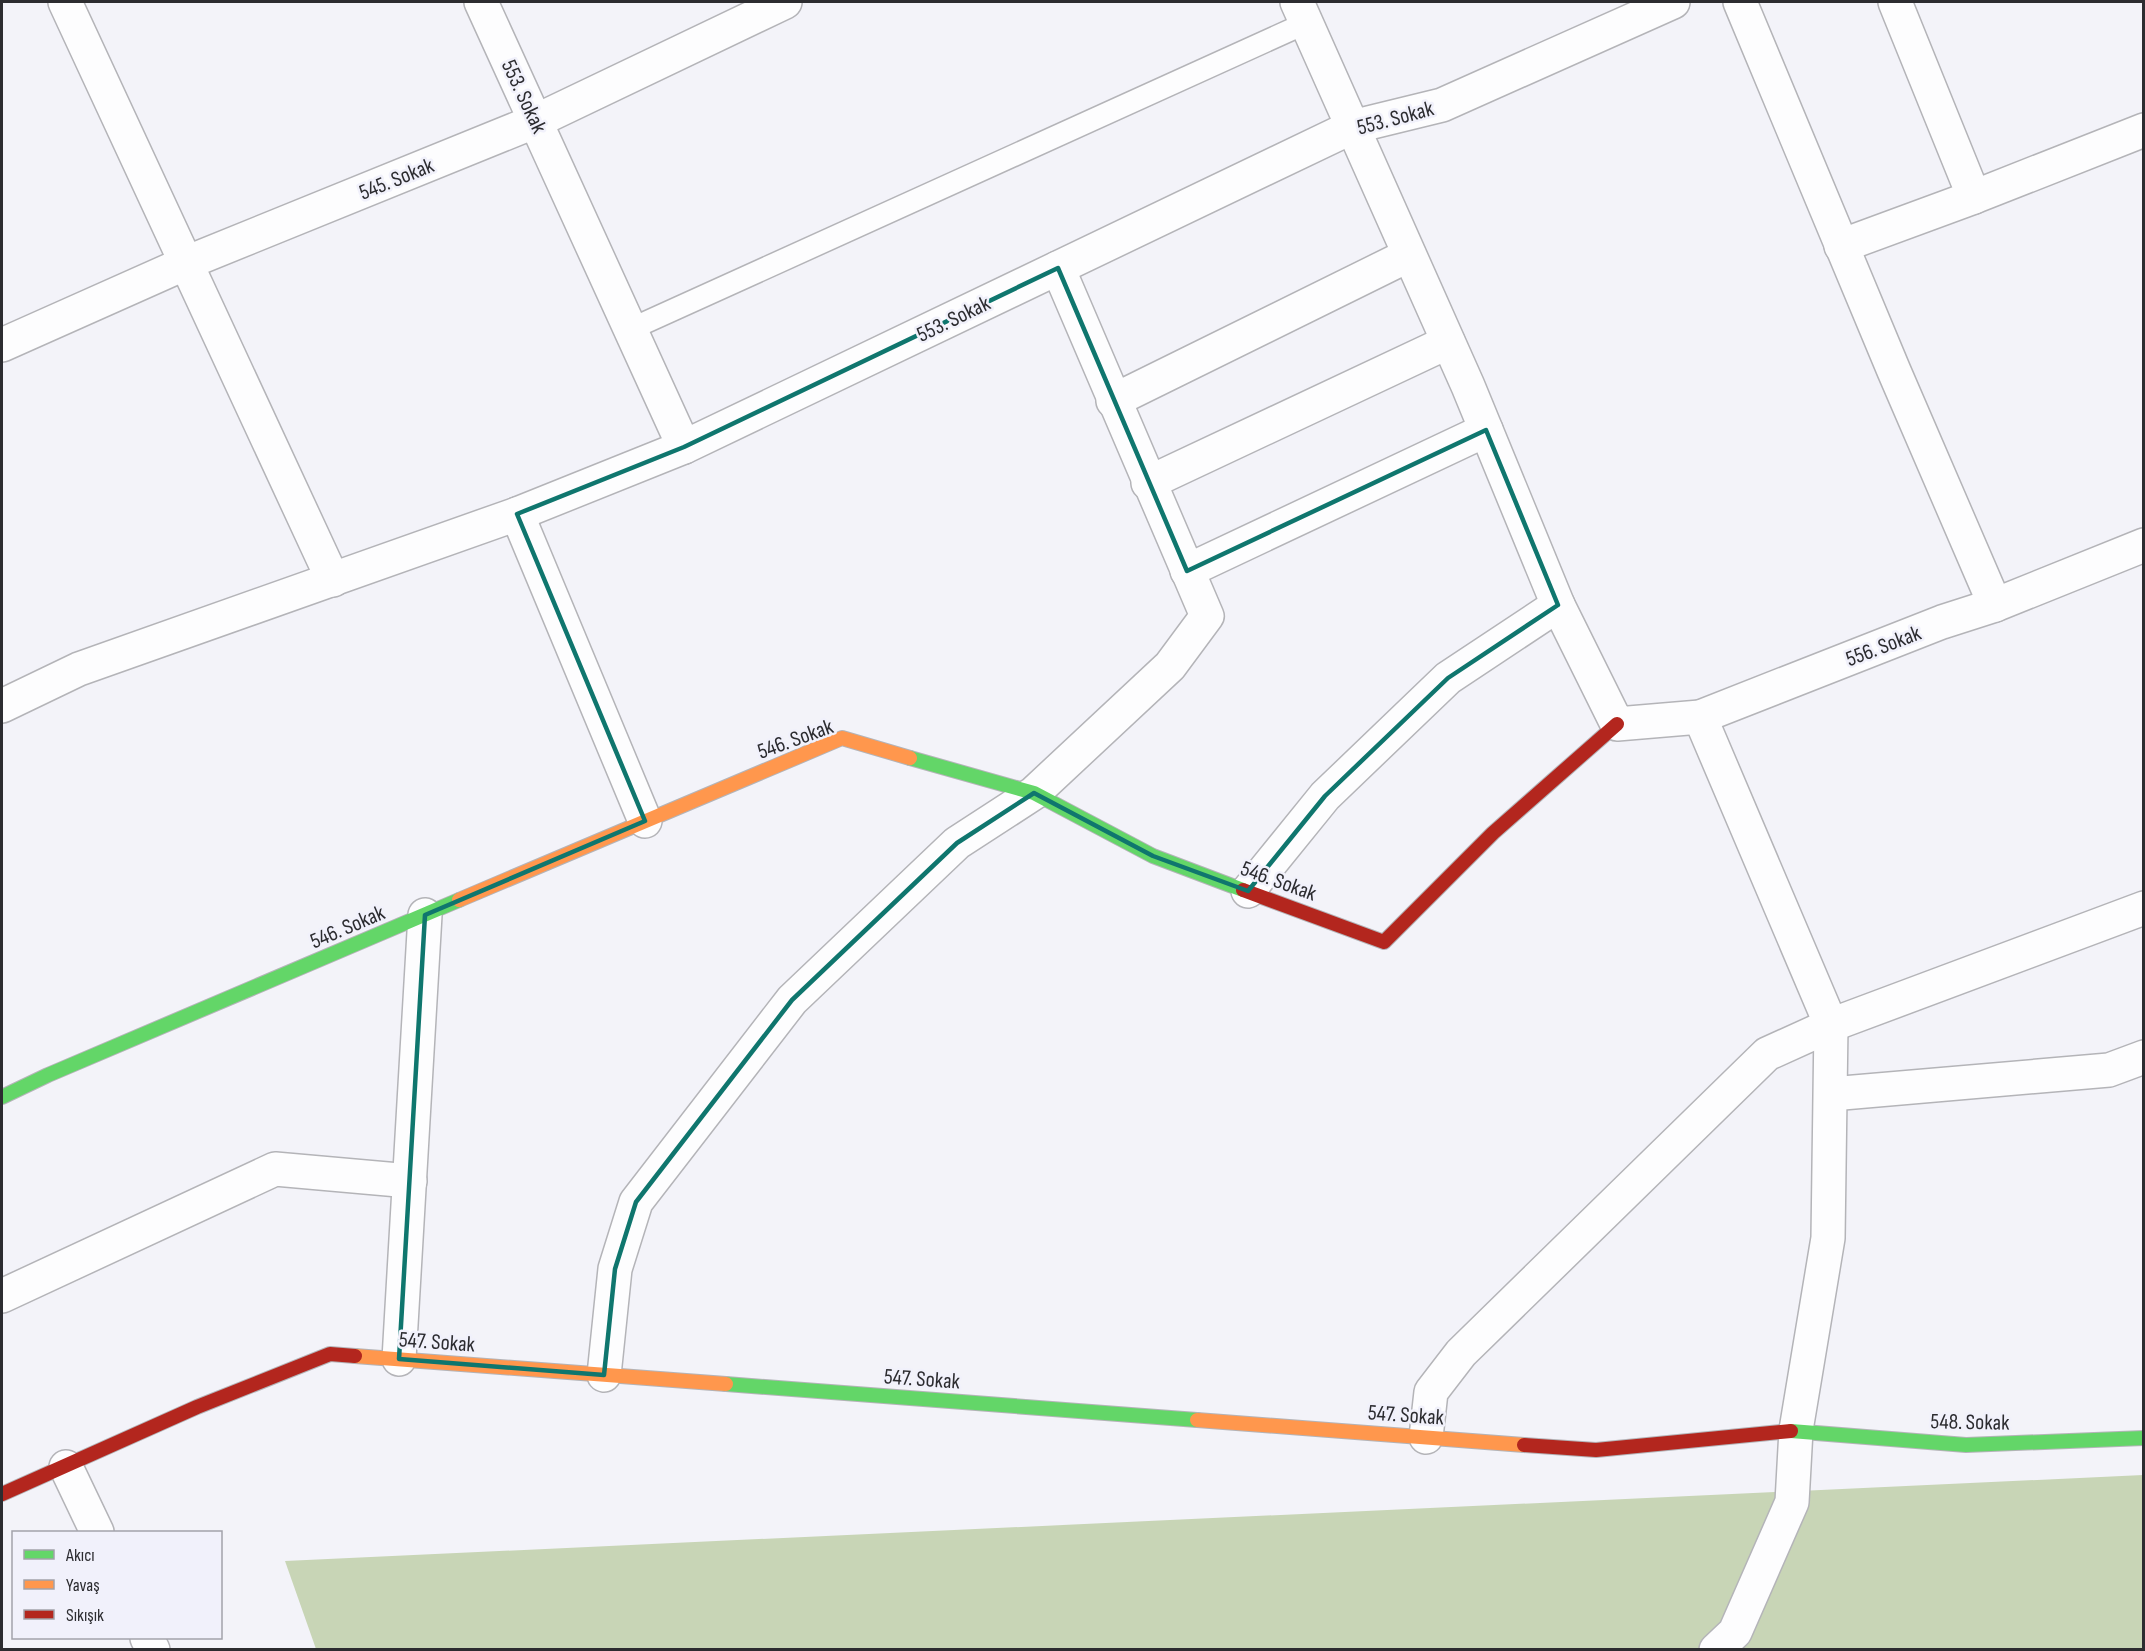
<svg xmlns="http://www.w3.org/2000/svg" width="2145" height="1651" viewBox="0 0 2145 1651" font-family="'Sofia Sans Condensed',sans-serif">
	<style>
		.forest { fill: #c8d5b6 }
		.lines { fill: none; stroke-linecap: round; stroke-linejoin: round }
		.lane-casing { stroke: #b4b4b8; stroke-width: 24 }
		.street-casing { stroke: #b4b4b8; stroke-width: 36 }
		.fast-casing { stroke: #b4b4b8; stroke-width: 16 }
		.slow-casing { stroke: #b4b4b8; stroke-width: 16 }
		.jam-casing { stroke: #b4b4b8; stroke-width: 16 }
		.lane { stroke: #fdfdfe; stroke-width: 21 }
		.street { stroke: #fdfdfe; stroke-width: 33 }
		.fast { stroke: #63d668; stroke-width: 14 }
		.slow { stroke: #ff974d; stroke-width: 14 }
		.jam { stroke: #b3261e; stroke-width: 14 }
		.marked { fill: none; stroke: #0f766e; stroke-width: 4.5; stroke-linejoin: round }
		.labels { text-anchor: middle; stroke-width: 5; stroke-linejoin: round; paint-order: stroke }
		.street-label { font-size: 22px; fill: #2c2c30; stroke: #f1f1fb }
	</style>
	<rect width="100%" height="100%" fill="#f3f3f9"/>
	<path class="forest" d="M2143,1475L2144,1649H316L285,1561Z"/>
	<g class="lines">
		<g class="lane-casing">
			<path id="lane" d="M631,329L1306,23"/>
		</g>
		<g class="street-casing">
			<g id="street">
				<path d="M65,2L333,580"/>
				<path d="M481,2L684,447L1352,127L1442,105L1673,2"/>
				<path d="M1297,2L1468,386L1558,605L1617,724L1700,717L1942,622L1995,605L2144,545"/>
				<path d="M1740,2L1894,371L1995,605"/>
				<path d="M1895,2L1974,197"/>
				<path d="M1841,246L1974,197L2144,130"/>
				<path d="M2,345L186,263L536,121L785,2"/>
				<path d="M1113,401L1409,255"/>
				<path d="M1148,483L1448,342"/>
				<path d="M517,514L645,821"/>
				<path d="M1187,571L1486,430"/>
				<path d="M2,706L79,669L517,514L684,447"/>
				<path d="M1700,717L1831,1025L1828,1238L1796,1430L1792,1502L1735,1632L1716,1650"/>
				<path d="M1248,891L1325,796L1448,678L1558,605"/>
				<path d="M1831,1094L2109,1070L2144,1057"/>
				<path d="M2,1296L275,1169L410,1181"/>
				<path d="M399,1359L425,915"/>
				<path d="M604,1375L615,1269L636,1202L792,1000L957,843L1034,793L1170,666L1207,616L1058,268"/>
				<path d="M1426,1437L1431,1392L1461,1353L1767,1054L1831,1025L2144,908"/>
				<path d="M66,1467L97,1532"/>
				<path d="M147,1638L153,1650"/>
			</g>
		</g>
		<g class="fast-casing">
			<g id="fast">
				<path d="M910,758L1034,793L1153,856L1243,890"/>
				<path d="M2,1097L48,1075L459,900"/>
				<path d="M726,1384L1197,1420"/>
				<path d="M1791,1431L1966,1445L2144,1438"/>
			</g>
		</g>
		<g class="slow-casing">
			<g id="slow">
				<path d="M459,900L842,738L910,758"/>
				<path d="M355,1356L726,1384"/>
				<path d="M1197,1420L1524,1445"/>
			</g>
		</g>
		<g class="jam-casing">
			<g id="jam">
				<path d="M1243,890L1384,942L1493,833L1617,724"/>
				<path d="M1524,1445L1596,1450L1791,1431"/>
				<path d="M2,1494L197,1407L330,1354L355,1356"/>
			</g>
		</g>
		<use href="#lane" class="lane"/>
		<use href="#street" class="street"/>
		<use href="#fast" class="fast"/>
		<use href="#slow" class="slow"/>
		<use href="#jam" class="jam"/>
	</g>
	<path class="marked" d="M1058,268L1187,571L1486,430L1558,605L1448,678L1325,796L1248,891L1153,856L1034,793L957,843L792,1000L636,1202L615,1269L604,1375L399,1359L425,915L645,821L517,514L684,447Z"/>
	<g class="labels">
		<g class="street-label">
			<text transform="translate(525 96) rotate(65)" y="8">553. Sokak</text>
			<text transform="translate(1395 117) rotate(-15)" y="8">553. Sokak</text>
			<text transform="translate(396 178) rotate(-22)" y="8">545. Sokak</text>
			<text transform="translate(953 318) rotate(-26)" y="8">553. Sokak</text>
			<text transform="translate(1883 645) rotate(-21)" y="8">556. Sokak</text>
			<text transform="translate(795 738) rotate(-20)" y="8">546. Sokak</text>
			<text transform="translate(1279 880) rotate(20)" y="8">546. Sokak</text>
			<text transform="translate(347 926) rotate(-23)" y="8">546. Sokak</text>
			<text transform="translate(437 1341) rotate(4)" y="8">547. Sokak</text>
			<text transform="translate(922 1378) rotate(4)" y="8">547. Sokak</text>
			<text transform="translate(1406 1414) rotate(4)" y="8">547. Sokak</text>
			<text transform="translate(1970 1421) rotate(1)" y="8">548. Sokak</text>
		</g>
	</g>
	<rect width="2145" height="1651" fill="none" stroke="#2c2c30" stroke-width="6"/>
	<rect x="12" y="1531" width="210" height="108" fill="#f1f1fb" stroke="#a2a2aa" stroke-width="1.5"/>
	<rect x="24" y="1550" width="30" height="9" fill="#63d668" stroke="#a2a2aa" stroke-width="1.5"/>
	<text x="66" y="1561" font-size="18" fill="#2c2c30">Akıcı</text>
	<rect x="24" y="1580" width="30" height="9" fill="#ff974d" stroke="#a2a2aa" stroke-width="1.5"/>
	<text x="66" y="1591" font-size="18" fill="#2c2c30">Yavaş</text>
	<rect x="24" y="1610" width="30" height="9" fill="#b3261e" stroke="#a2a2aa" stroke-width="1.5"/>
	<text x="66" y="1621" font-size="18" fill="#2c2c30">Sıkışık</text>
</svg>
